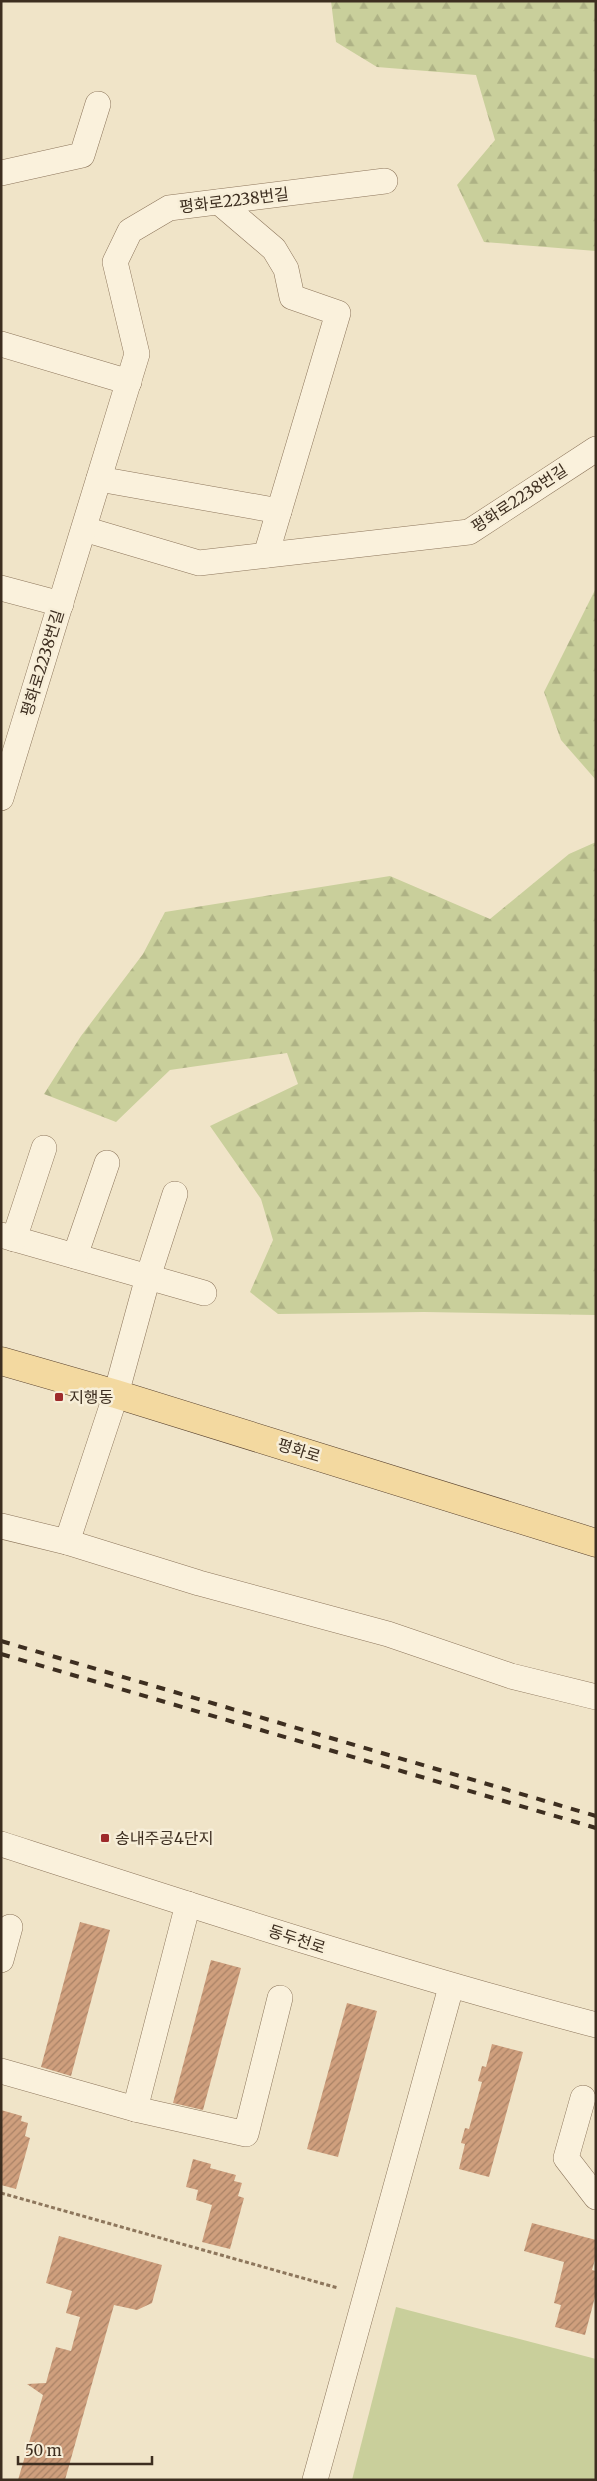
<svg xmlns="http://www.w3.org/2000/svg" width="597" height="2481" viewBox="0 0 597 2481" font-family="Merriweather,'Noto Sans KR',serif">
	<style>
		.forest { fill: url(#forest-firs) }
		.garden { fill: #c9cf9b }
		.building { fill: url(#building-hatch) }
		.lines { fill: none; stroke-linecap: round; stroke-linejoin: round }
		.minor-casing { stroke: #8d765c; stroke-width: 26 }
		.major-casing { stroke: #5b4430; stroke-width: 29 }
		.path { stroke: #8d765c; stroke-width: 3; stroke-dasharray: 4 2.5; stroke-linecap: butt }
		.minor { stroke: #faf1dc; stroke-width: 25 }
		.major { stroke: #f3d9a0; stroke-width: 28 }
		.rail { stroke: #3d2e20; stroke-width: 4; stroke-dasharray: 9 9; stroke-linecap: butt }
		.poi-dot { fill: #9e2a2b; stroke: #f7eed8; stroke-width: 2 }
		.labels { text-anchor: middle; stroke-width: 5; stroke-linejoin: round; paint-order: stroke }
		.street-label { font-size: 16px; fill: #3d2e20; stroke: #f7eed8 }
		.poi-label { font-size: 16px; fill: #3d2e20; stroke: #f7eed8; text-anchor: start }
	</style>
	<defs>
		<pattern id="forest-firs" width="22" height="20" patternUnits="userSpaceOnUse" patternTransform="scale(1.25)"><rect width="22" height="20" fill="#c9cf9b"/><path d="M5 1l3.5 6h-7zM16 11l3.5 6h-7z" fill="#aeb285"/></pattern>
		<pattern id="building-hatch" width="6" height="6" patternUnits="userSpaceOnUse" patternTransform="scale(1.25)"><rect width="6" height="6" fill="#cf9f7d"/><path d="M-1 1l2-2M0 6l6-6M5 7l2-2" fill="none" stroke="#a98266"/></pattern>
	</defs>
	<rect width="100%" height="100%" fill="#f0e4c8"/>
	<g class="forest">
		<path d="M331,1H596V251L484,242L457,185L495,140L476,75L377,67L336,42Z"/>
		<path d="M596,588V780L561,740L544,692Z"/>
		<path d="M596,842V1315L424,1312L278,1314L250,1292L273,1240L261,1199L210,1126L298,1084L287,1053L170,1070L116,1122L44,1094L81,1036L143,954L165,912L390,876L490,919L569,854Z"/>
	</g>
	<path class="garden" d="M396,2307L596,2359V2480H352Z"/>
	<g class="building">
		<path d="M80,1922L110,1930L71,2076L41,2067Z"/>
		<path d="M211,1960L241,1968L203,2110L173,2103Z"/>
		<path d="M347,2003L377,2011L338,2157L307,2149Z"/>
		<path d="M492,2044L523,2052L489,2177L459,2169L465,2144L461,2143L465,2128L469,2129L482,2082L478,2081L482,2066L486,2067Z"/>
		<path d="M1,2110L22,2116L21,2121L28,2123L25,2136L30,2138L16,2189L1,2185Z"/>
		<path d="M193,2159L211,2164L210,2168L236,2175L234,2181L242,2183L238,2196L244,2198L230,2249L202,2242L212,2205L196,2200L198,2190L186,2187Z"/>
		<path d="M532,2223L596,2240V2256L592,2270L596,2271V2293L585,2335L555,2327L561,2305L554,2303L564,2262L524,2251Z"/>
		<path d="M59,2236L162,2265L152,2303L137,2310L114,2305L65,2480H18L43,2395L27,2384L46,2383L56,2347L71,2351L80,2317L66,2313L72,2291L46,2283Z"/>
	</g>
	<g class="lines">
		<g class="minor-casing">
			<g id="minor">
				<path d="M1,173L82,155L98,104"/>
				<path d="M219,202L274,249L286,269L292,297L338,313L266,555"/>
				<path d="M1,344L129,382"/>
				<path d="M99,479L279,511"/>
				<path d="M84,529L199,563L469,532L596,449"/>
				<path d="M1,588L61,604"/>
				<path d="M1,798L137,354L115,262L130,231L169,208L385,181"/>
				<path d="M175,1194L148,1277L116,1394L67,1542L199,1583L388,1634L511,1676L596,1697"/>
				<path d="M1,1235L204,1293"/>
				<path d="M14,1239L44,1148"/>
				<path d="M75,1256L107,1163"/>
				<path d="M1,1526L67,1542"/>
				<path d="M1,1844C199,1908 395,1972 596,2025"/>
				<path d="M188,1904L135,2109L246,2134L280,1998"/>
				<path d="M1,1960L10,1927"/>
				<path d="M1,2071L135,2109"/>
				<path d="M583,2098L566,2158L596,2197"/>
				<path d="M315,2480L451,1987"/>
			</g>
		</g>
		<g class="major-casing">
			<path id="major" d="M1,1361L116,1394L596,1543"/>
		</g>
		<path class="path" d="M1,2193L338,2288"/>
		<use href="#minor" class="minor"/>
		<use href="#major" class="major"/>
		<g class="rail">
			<path d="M1,1641L596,1816"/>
			<path d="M1,1654L596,1828"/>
		</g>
	</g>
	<g class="poi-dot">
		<rect x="54" y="1392" width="10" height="10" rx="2.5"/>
		<rect x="100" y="1833" width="10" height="10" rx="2.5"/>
	</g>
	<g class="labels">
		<g class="street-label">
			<text transform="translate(234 200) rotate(-7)" y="6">평화로2238번길</text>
			<text transform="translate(519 498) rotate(-33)" y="6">평화로2238번길</text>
			<text transform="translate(42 663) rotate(-73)" y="6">평화로2238번길</text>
			<text transform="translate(299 1450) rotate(17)" y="6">평화로</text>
			<text transform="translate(297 1939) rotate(18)" y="6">동두천로</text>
		</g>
		<g class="poi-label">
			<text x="69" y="1403">지행동</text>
			<text x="115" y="1844">송내주공4단지</text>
		</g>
	</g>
	<rect width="597" height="2481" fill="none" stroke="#3d2e20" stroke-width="5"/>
	<path d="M18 2456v8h134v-8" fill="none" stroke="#3d2e20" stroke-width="2.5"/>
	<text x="25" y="2456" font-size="15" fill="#3d2e20" stroke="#f7eed8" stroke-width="4" paint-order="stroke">50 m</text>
</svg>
